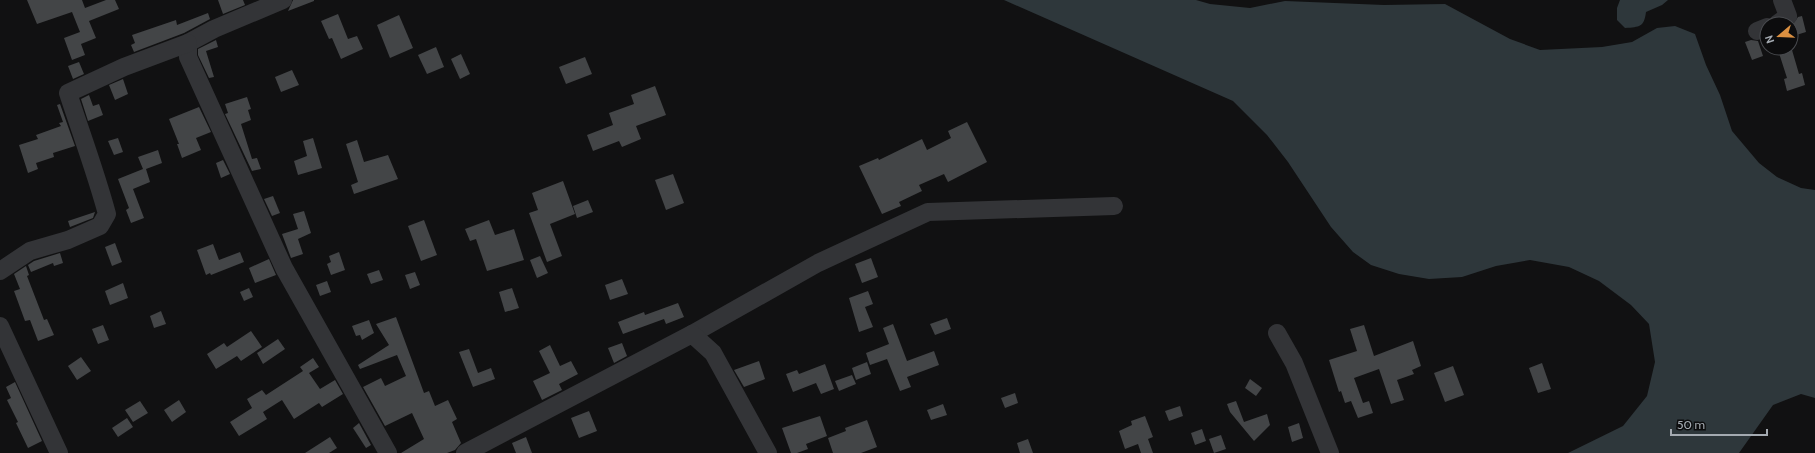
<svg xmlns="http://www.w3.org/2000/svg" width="1815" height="453" viewBox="0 0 1815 453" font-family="Cabin,sans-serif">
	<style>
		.water { fill: #2e373b }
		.building { fill: #434547 }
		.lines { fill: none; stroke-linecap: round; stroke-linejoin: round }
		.minor { stroke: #333437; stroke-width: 18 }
	</style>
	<rect width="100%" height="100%" fill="#111112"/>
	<g class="water">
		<path d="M1004,0H1196L1210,4L1250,8L1285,1L1384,5L1445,4L1510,39L1540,50L1602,47L1632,42L1657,28L1675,26L1695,34L1706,65L1720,95L1732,131L1759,163L1777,177L1801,188L1815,190V398L1801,394L1773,405L1739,453H1568L1623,426L1647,396L1655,362L1649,324L1631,305L1599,281L1569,267L1530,260L1496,266L1462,277L1429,279L1399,274L1371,265L1353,252L1331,227L1288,162L1267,135L1233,101Z"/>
		<path d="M1620,0H1668L1662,5L1646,12C1644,27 1640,27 1625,28L1617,20V8Z"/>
	</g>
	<g class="building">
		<path d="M27,0H82L85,8L106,0H115L119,9L89,21L96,38L81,44L85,55L72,60L64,38L80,32L72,12L37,24Z"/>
		<path d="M218,0H243L245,5L223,14Z"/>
		<path d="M293,0H314V1L288,11Z"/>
		<path d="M208,13L210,19L184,33L134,52L131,45L135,43L132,35L176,20L177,25Z"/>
		<path d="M338,14L348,39L357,36L363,49L341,59L332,38L329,39L321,21Z"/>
		<path d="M399,15L413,48L390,58L377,25Z"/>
		<path d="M1802,16L1806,32L1793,36L1791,27L1798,17Z"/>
		<path d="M216,40L218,47L206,51L214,77L209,78L198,55V49Z"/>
		<path d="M1751,40L1758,41L1763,56L1752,60L1745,42Z"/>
		<path d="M436,47L444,67L427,74L418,55Z"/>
		<path d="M1792,50L1799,74L1802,73L1805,85L1787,91L1784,79L1787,78L1779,53Z"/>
		<path d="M461,54L470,74L460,79L451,59Z"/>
		<path d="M585,57L592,74L566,84L559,67Z"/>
		<path d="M79,62L84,74L73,79L68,66Z"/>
		<path d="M292,70L299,85L281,92L275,77Z"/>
		<path d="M123,79L128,94L115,100L109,85Z"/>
		<path d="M655,86L666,115L636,126L641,139L622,147L619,141L593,151L587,135L613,125L609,113L634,104L631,95Z"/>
		<path d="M89,95L93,106L99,104L103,115L88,121L81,99Z"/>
		<path d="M247,97L251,109L248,110L251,120L241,124L252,159L257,158L261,169L252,171L225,114L228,113L225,104Z"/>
		<path d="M60,104L75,146L53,153L54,157L36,163L38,169L28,173L19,145L38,139L36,135L61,126L59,123L63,122L57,105Z"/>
		<path d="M199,107L211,132L196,138L201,150L182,158L177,144H179L169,119Z"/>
		<path d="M967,122L987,162L948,182L944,174L919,185L922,191L899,202L901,206L882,214L859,166L878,158L879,160L922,139L927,150L951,138L948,131Z"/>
		<path d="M118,138L123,152L114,155L108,141Z"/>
		<path d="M313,138L322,168L298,175L294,161L307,156L303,141Z"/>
		<path d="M357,140L364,162L388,155L398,179L354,194L351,185L358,182L346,144Z"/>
		<path d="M158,150L162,163L146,169L150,182L133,189L144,218L131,223L126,210L129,208L118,179L143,169L138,157Z"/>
		<path d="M223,160L230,174L221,178L216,163Z"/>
		<path d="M673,174L684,203L666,210L655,180Z"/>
		<path d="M563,181L575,214L550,224L562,256L547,262L529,213L538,210L532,193Z"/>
		<path d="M273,196L280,213L272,216L264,199Z"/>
		<path d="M588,200L593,212L577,218L573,206Z"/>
		<path d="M304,211L311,233L298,239L303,254L291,258L282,234L298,229L293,214Z"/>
		<path d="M95,212L93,218L70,227L68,221Z"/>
		<path d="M424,220L437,255L421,261L408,226Z"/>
		<path d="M489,220L495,235L514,229L524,260L487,271L476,239L470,241L465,229Z"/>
		<path d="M115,243L122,262L112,266L105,247Z"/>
		<path d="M213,244L219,260L240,252L244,262L211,275L210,273L206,275L197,250Z"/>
		<path d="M339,252L345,270L331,275L327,264L331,262L329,256Z"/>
		<path d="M60,253L63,263L54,266L53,263L31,272L28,265L34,261Z"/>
		<path d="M540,256L548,273L537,278L530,260Z"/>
		<path d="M871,258L878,277L862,283L855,264Z"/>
		<path d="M269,259L276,275L255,283L249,268Z"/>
		<path d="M26,266L29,275L27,276L44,320L47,319L54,335L38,341L30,320L25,321L14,291L20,289L14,274Z"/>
		<path d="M379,270L383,280L371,284L367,274Z"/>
		<path d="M415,272L420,285L410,289L405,275Z"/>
		<path d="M622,279L628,294L610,300L605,285Z"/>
		<path d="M327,281L331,292L320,296L316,285Z"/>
		<path d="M123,283L128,298L110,305L105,291Z"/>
		<path d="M249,288L253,297L244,301L240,292Z"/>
		<path d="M512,288L519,308L505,312L499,292Z"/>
		<path d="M868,291L873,304L865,307L873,327L859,332L849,298Z"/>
		<path d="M678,303L684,317L666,324L664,319L623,334L618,322L644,312L645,315Z"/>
		<path d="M161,311L166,324L154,328L150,316Z"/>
		<path d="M396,317L424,393L429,391L435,406L448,400L457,419L452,422L461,443L455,450L447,453H401L424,439L412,413L385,426L363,387L381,378L385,386L406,376L397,355L360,369L358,365L389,345L376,324Z"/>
		<path d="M947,318L951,329L935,335L930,324Z"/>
		<path d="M369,320L374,333L362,340L360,335L356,336L352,326Z"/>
		<path d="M893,324L907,361L934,351L939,365L907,377L911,387L900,391L887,359L870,365L866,353L889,344L883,328Z"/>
		<path d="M103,325L109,340L98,344L92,329Z"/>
		<path d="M1364,325L1374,356L1413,341L1421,366L1412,370L1414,374L1397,380L1404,400L1391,404L1379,369L1354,378L1363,403L1369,401L1373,413L1358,418L1351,401L1345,403L1341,391L1339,392L1329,360L1357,351L1350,329Z"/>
		<path d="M251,331L262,347L241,361L237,356L216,369L207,354L224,343L227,347Z"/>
		<path d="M278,339L285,349L263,364L257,353Z"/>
		<path d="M622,343L627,356L614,363L608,348Z"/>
		<path d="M550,345L560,366L571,361L578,374L559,384L562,390L542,400L533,381L550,373L539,351Z"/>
		<path d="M469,349L478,373L491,368L495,379L473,387L459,352Z"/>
		<path d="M81,357L91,371L77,380L68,366Z"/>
		<path d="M313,358L319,367L309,373L320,389L335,380L343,394L322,407L319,403L294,419L282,400L263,412L267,419L239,436L230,422L252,408L247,399L262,390L266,395L303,371L300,367Z"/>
		<path d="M759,361L765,379L744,387L734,370Z"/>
		<path d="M867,362L871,374L856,380L852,368Z"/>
		<path d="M1542,363L1551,389L1538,393L1529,368Z"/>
		<path d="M825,364L834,389L821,394L816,383L793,392L786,374L797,370L799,374Z"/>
		<path d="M1453,366L1464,395L1445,402L1434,373Z"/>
		<path d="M852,375L856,384L839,391L835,381Z"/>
		<path d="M1250,379L1262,388L1256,396L1245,388Z"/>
		<path d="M15,382L42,441L28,448L16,423L18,422L7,400L11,398L6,387Z"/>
		<path d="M1015,393L1018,403L1005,408L1001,398Z"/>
		<path d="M179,400L186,412L172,422L164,410Z"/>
		<path d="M140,401L148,413L133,422L125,410Z"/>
		<path d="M1236,401L1244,422L1267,414L1270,425L1254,441L1230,412L1227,404Z"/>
		<path d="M943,404L947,415L931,420L927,410Z"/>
		<path d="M1180,406L1183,416L1169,421L1165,411Z"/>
		<path d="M589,411L597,431L579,438L571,418Z"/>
		<path d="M820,416L827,436L806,444L808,449L797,453H791L782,428Z"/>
		<path d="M1145,416L1153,437L1148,439L1153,453H1141L1138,444L1125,449L1119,431L1132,425L1131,421Z"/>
		<path d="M127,418L133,427L118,437L112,428Z"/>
		<path d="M867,420L877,447L861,453H833L828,438L846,431L845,428Z"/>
		<path d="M359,423L371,445L366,448L353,428Z"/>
		<path d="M1299,423L1303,438L1292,442L1288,427Z"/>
		<path d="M1202,429L1206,441L1195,445L1191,433Z"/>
		<path d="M1221,435L1226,449L1214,453L1209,439Z"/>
		<path d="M330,437L337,448L329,453H305Z"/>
		<path d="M526,437L532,453H516L512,443Z"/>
		<path d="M1028,439L1033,453H1020L1017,443Z"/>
	</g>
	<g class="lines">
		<g class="minor">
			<path d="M283,0L214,29L188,43V57L284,268L388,453"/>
			<path d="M1777,24L1788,16L1782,0"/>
			<path d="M1757,31L1767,27"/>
			<path d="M0,271L30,251L68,240L100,226L107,214C96,173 81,133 68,93L124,67L188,43"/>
			<path d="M0,326L59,453"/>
			<path d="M1277,333L1294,363L1330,453"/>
			<path d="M692,334L818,263L928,212L1114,206"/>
			<path d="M465,453L692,334L713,353L768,453"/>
		</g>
	</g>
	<g transform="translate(1779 36) rotate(251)"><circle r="19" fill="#0c0c0d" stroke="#494b4f"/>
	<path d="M0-3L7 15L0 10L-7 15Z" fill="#db9041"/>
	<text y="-6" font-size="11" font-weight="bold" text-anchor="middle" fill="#a4aab1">N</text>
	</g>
	<path d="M1671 429v6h96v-6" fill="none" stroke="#a4aab1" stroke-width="2"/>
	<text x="1677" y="429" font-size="12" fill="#a4aab1" stroke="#0c0c0d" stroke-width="3" paint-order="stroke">50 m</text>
</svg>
